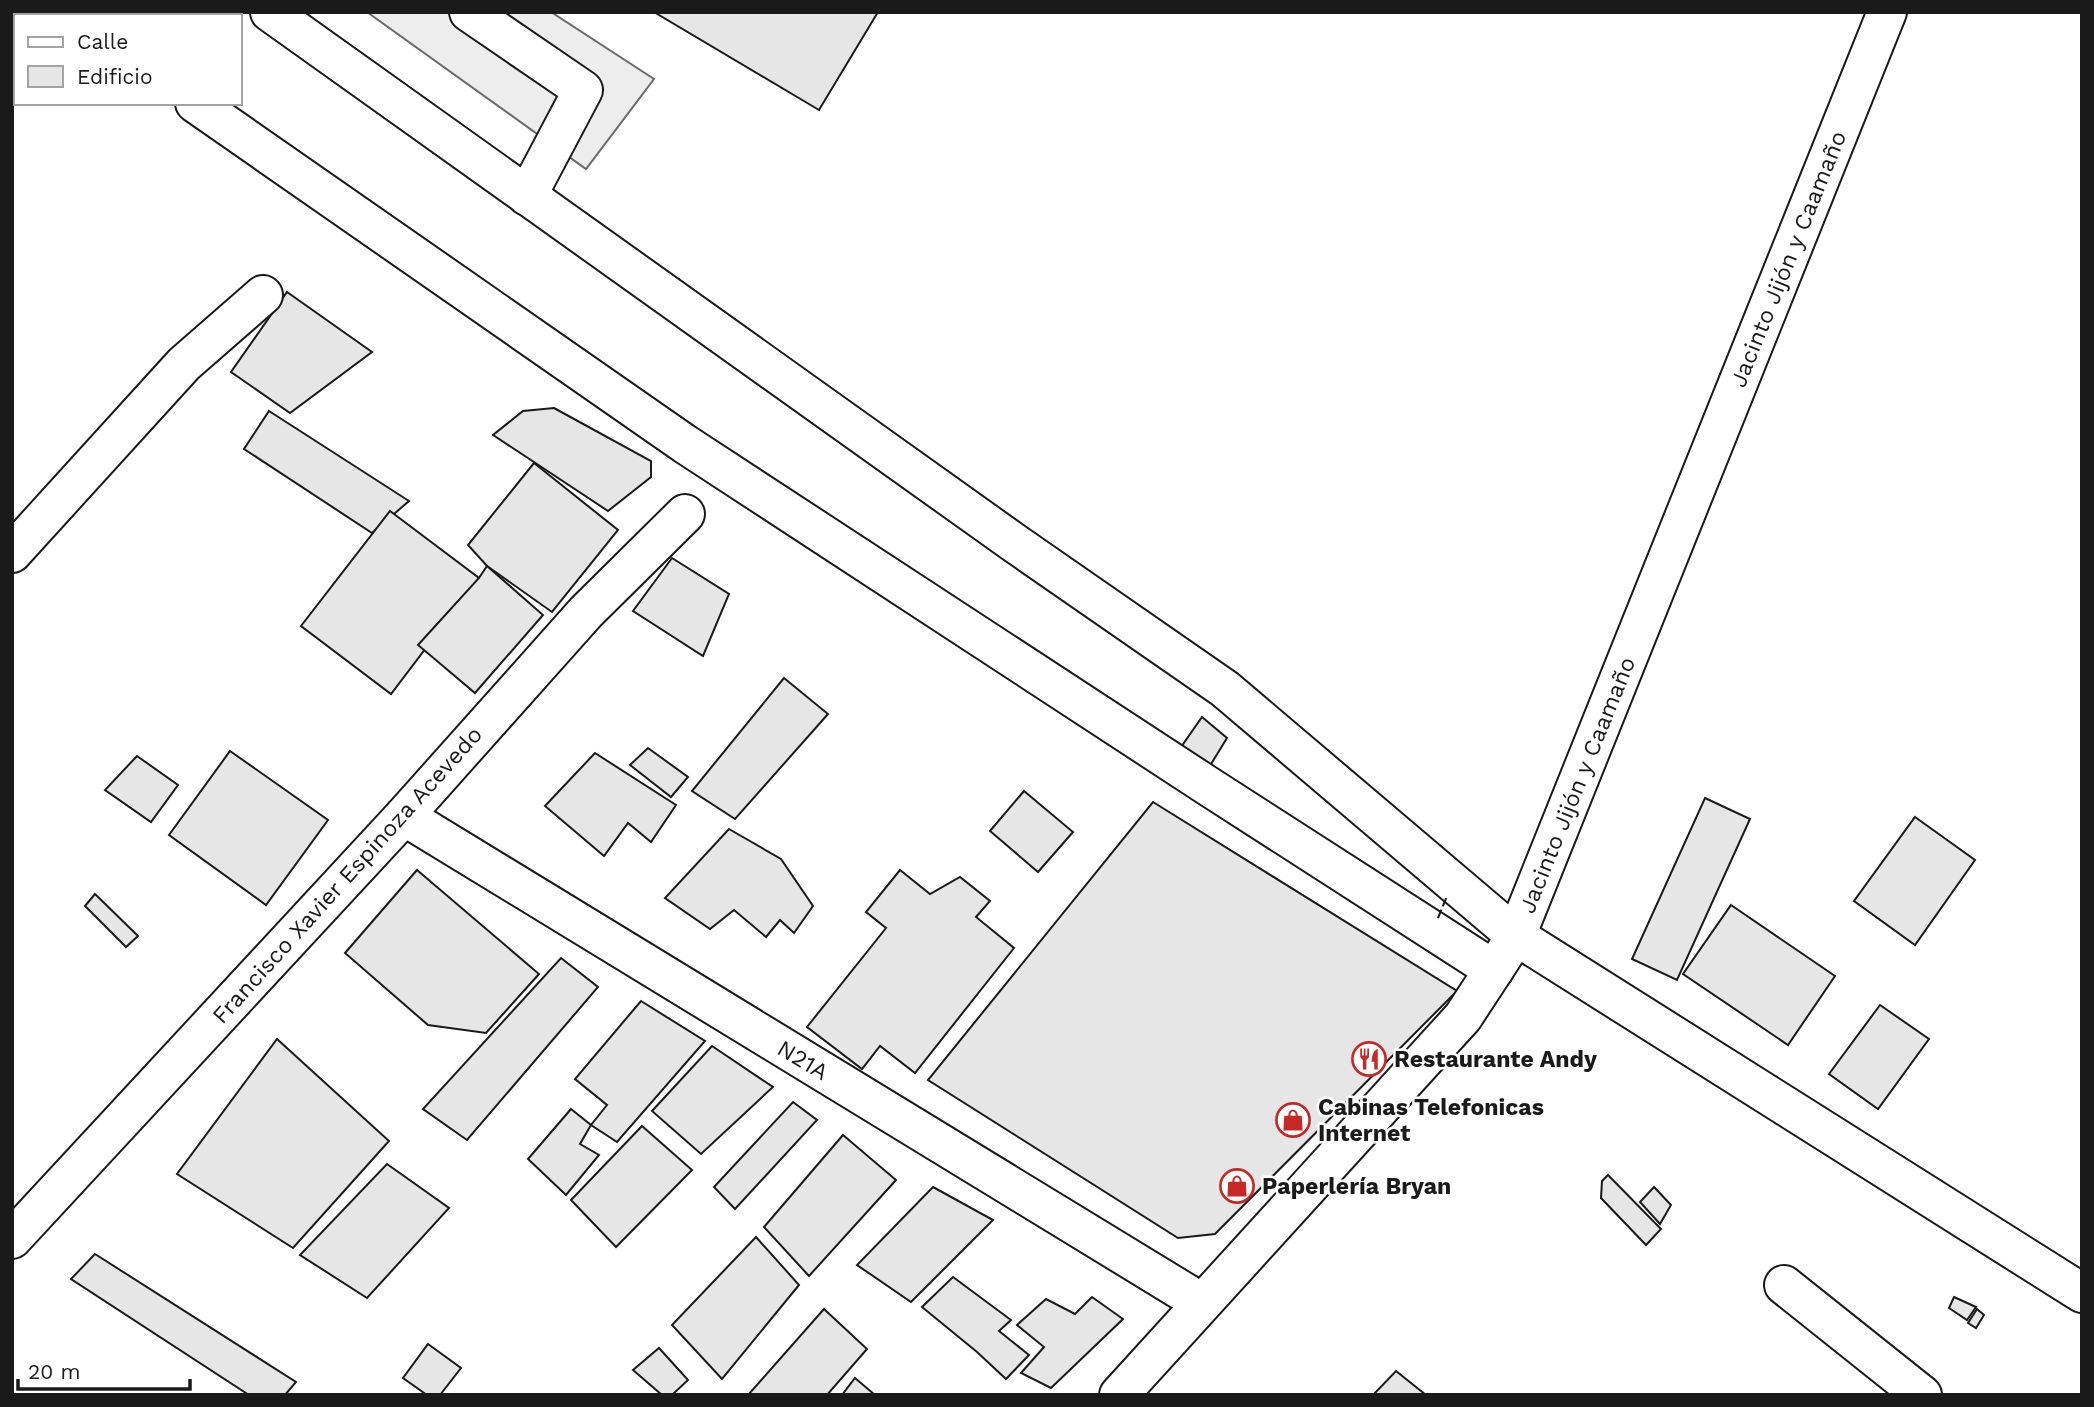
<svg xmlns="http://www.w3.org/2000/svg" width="2094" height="1407" viewBox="0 0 2094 1407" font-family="'Work Sans',sans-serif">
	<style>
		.built { fill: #ededed; stroke: #6a6a6a; stroke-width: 2 }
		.building { fill: #e6e6e6; stroke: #1a1a1a; stroke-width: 2 }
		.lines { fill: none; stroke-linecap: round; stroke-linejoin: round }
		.minor-casing { stroke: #1a1a1a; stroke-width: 42 }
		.minor { stroke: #fff; stroke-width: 38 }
		.fence { stroke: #1a1a1a; stroke-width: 2; stroke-dasharray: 9 3.5; stroke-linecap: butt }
		.labels { text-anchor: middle; stroke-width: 5; stroke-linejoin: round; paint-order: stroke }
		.street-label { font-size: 23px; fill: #1a1a1a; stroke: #fff }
		.poi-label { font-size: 23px; font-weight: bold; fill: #1a1a1a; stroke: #fff; text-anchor: start }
	</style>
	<rect width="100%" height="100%" fill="#fff"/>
	<path class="built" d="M367,12H551L654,79L586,169Z"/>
	<g class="building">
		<path d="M654,12H878L819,110Z"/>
		<path d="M287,292L372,352L290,413L231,372Z"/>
		<path d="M554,408L651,461V477L608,511L493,435L523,411Z"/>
		<path d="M269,411L409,501L372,533L244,449Z"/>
		<path d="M534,463L618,530L552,612L487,566L468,545Z"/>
		<path d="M390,511L479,578L391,694L301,626Z"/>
		<path d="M672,558L729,594L703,656L633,611Z"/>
		<path d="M487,566L543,615L475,693L418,645L479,578Z"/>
		<path d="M784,678L828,714L735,819L692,791Z"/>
		<path d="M1202,717L1227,738L1208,769L1179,750Z"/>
		<path d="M648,748L688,777L671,797L630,765Z"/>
		<path d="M230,751L328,820L266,905L169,835Z"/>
		<path d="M595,753L676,805L651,842L628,823L604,856L545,806Z"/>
		<path d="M137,756L178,785L151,822L105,790Z"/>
		<path d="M1024,791L1073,832L1038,872L990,831Z"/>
		<path d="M1705,798L1750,819L1677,980L1632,959Z"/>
		<path d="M1153,802L1457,991L1215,1234L1178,1238L928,1080Z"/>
		<path d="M1915,817L1975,860L1915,945L1854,901Z"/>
		<path d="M729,829L781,859L813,906L794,933L780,920L766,937L734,910L710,929L665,898Z"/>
		<path d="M417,870L539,974L486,1033L428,1025L345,953Z"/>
		<path d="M900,870L930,894L960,877L990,901L976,917L1014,948L915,1073L880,1046L862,1069L807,1027L886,928L866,912Z"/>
		<path d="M95,894L138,936L126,947L85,906Z"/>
		<path d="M1731,905L1835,976L1788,1045L1683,974Z"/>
		<path d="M561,958L598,987L467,1140L423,1109Z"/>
		<path d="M641,1001L705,1041L617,1142L591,1125L607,1105L575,1079Z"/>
		<path d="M1880,1005L1929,1039L1878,1109L1829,1074Z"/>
		<path d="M277,1039L389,1141L293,1248L177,1174Z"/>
		<path d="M712,1046L773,1087L701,1154L652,1111Z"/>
		<path d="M793,1102L817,1120L735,1209L714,1187Z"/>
		<path d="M571,1109L591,1125L580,1144L599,1155L566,1195L528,1159Z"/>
		<path d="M642,1126L692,1170L616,1247L571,1200Z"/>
		<path d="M843,1135L896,1180L809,1276L764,1227Z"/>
		<path d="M387,1164L449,1208L367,1298L300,1255Z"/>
		<path d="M1608,1175L1661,1229L1646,1245L1601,1198L1602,1181Z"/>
		<path d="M933,1187L993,1220L911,1302L857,1265Z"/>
		<path d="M1654,1187L1671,1205L1660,1224L1640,1202Z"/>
		<path d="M756,1237L799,1285L722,1379L672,1325Z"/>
		<path d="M95,1254L296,1382L285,1395H249L71,1279Z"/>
		<path d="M953,1277L1011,1320L999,1331L1029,1355L1006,1379L977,1352L922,1307Z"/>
		<path d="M1092,1297L1123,1319L1051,1388L1021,1373L1044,1347L1017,1325L1046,1299L1075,1314Z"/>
		<path d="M1954,1297L1976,1307L1967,1320L1949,1308Z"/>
		<path d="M824,1309L867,1349L827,1395H748Z"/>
		<path d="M1977,1309L1984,1315L1976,1328L1968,1323Z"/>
		<path d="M428,1344L461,1368L440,1395H427L403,1378Z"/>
		<path d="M659,1348L688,1380L672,1395H662L633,1370Z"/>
		<path d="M1396,1371L1426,1395H1373Z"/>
		<path d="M855,1378L875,1395H842Z"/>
	</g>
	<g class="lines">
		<g class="minor-casing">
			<g id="minor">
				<path d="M65,12L70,16"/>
				<path d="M270,12L1013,542L1225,689L1516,936L2082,1293"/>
				<path d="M469,12L583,90L527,196"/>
				<path d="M195,103L685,444L1208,786L1494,970"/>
				<path d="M12,553L184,364L263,295"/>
				<path d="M404,816L1202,1303"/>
				<path d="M12,1239L404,816L586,612L685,514"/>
				<path d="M1784,1285L1922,1395"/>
				<path d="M1119,1395L1463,1017L1516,936L1887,12"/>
			</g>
		</g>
		<use href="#minor" class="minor"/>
		<path class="fence" d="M1438,918L1447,896"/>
	</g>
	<defs>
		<g id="restaurant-ring" transform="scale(1.75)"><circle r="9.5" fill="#fff" stroke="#c62828" stroke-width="1.5"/><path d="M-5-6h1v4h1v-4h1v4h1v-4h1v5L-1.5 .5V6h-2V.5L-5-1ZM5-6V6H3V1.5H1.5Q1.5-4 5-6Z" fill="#c62828"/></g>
		<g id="shop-ring" transform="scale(1.75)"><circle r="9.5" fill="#fff" stroke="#c62828" stroke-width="1.5"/><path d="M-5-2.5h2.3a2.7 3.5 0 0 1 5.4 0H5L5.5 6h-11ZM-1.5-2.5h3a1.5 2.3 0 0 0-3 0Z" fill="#c62828"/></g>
	</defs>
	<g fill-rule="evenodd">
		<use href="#restaurant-ring" x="1369" y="1059"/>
		<use href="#shop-ring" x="1293" y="1120"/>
		<use href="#shop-ring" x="1237" y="1186"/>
	</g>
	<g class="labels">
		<g class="street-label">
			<text transform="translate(1788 259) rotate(-68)" y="8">Jacinto Jijón y Caamaño</text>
			<text transform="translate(1577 785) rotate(-68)" y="8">Jacinto Jijón y Caamaño</text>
			<text transform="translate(347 875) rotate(-48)" y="8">Francisco Xavier Espinoza Acevedo</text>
			<text transform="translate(803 1060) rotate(31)" y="8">N21A</text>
		</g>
		<g class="poi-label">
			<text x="1394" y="1067">Restaurante Andy</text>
			<text x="1318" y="1115">Cabinas Telefonicas<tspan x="1318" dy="26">Internet</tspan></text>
			<text x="1262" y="1194">Paperlería Bryan</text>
		</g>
	</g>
	<rect width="2094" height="1407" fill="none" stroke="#1a1a1a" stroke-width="28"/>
	<rect x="14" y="14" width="228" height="91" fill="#ffffff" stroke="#a3a3a3" stroke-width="2"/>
	<rect x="28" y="37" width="35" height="10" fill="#ffffff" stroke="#a3a3a3" stroke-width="2"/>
	<text x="77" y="49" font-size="21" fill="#1a1a1a">Calle</text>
	<rect x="28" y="66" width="35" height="21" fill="#e6e6e6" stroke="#a3a3a3" stroke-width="2"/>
	<text x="77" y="84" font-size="21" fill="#1a1a1a">Edificio</text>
	<path d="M18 1379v10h172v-10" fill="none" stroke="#1a1a1a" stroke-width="3.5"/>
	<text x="28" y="1379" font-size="21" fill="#1a1a1a" stroke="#ffffff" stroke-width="5" paint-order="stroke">20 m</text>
</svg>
